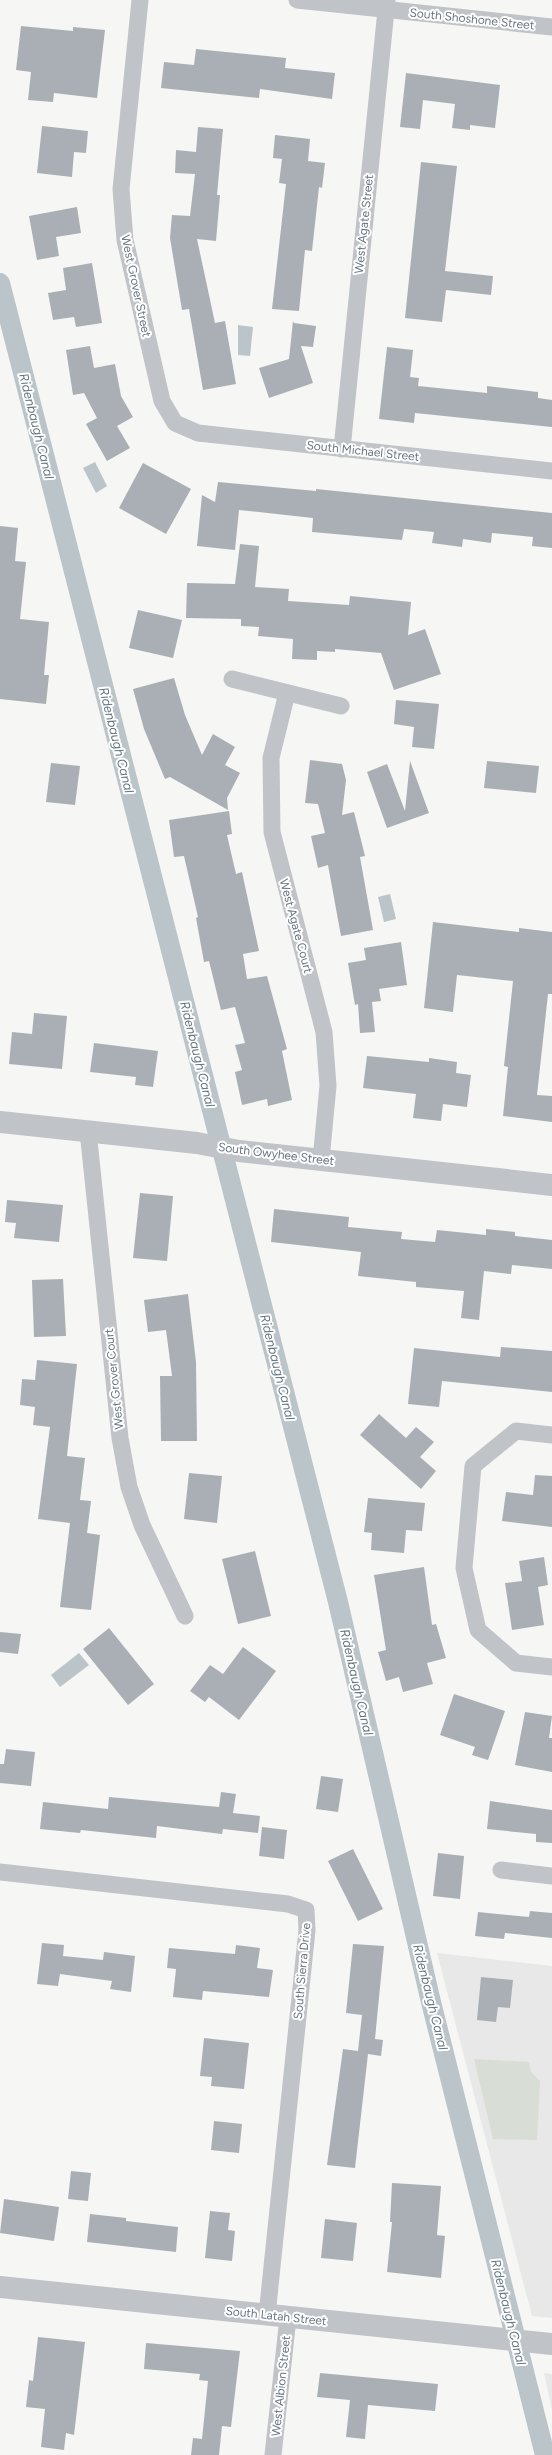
<svg xmlns="http://www.w3.org/2000/svg" width="552" height="2455" viewBox="0 0 552 2455" font-family="Figtree,sans-serif">
	<style>
		.built { fill: #e7e8e7 }
		.green { fill: #d8ddd5 }
		.water { fill: #bac4c9 }
		.lines { fill: none; stroke-linecap: round; stroke-linejoin: round }
		.canal { stroke: #bac4c9; stroke-width: 20 }
		.building { fill: #a9afb5 }
		.minor { stroke: #c0c3c7; stroke-width: 17 }
		.tertiary { stroke: #c0c3c7; stroke-width: 22 }
		.labels { text-anchor: middle; stroke-width: 4; stroke-linejoin: round; paint-order: stroke }
		.street-label { font-size: 12px; fill: #687582; stroke: #fff }
		.water-label { font-size: 13px; font-style: italic; fill: #63767f; stroke: #fff }
	</style>
	<rect width="100%" height="100%" fill="#f6f7f4"/>
	<g class="built">
		<path d="M437,1953L552,1966V2318L532,2316Z"/>
		<path d="M544,2373L552,2374V2410Z"/>
	</g>
	<path class="green" d="M474,2059L529,2062L531,2072L540,2081L537,2140L493,2139Z"/>
	<g class="water">
		<path d="M238,325L253,327L250,356L238,355Z"/>
		<path d="M95,462L107,486L96,493L83,468Z"/>
		<path d="M390,894L396,919L384,922L378,897Z"/>
		<path d="M79,1653L89,1665L60,1687L51,1675Z"/>
	</g>
	<g class="lines">
		<path class="canal" d="M0,283L338,1602L431,2002L545,2455"/>
	</g>
	<g class="building">
		<path d="M21,26L73,31V27L105,30L97,98L54,93L53,102L28,100L31,72L16,70Z"/>
		<path d="M196,49L286,58L285,68L335,73L332,99L260,89L259,98L161,88L164,62L194,65Z"/>
		<path d="M406,73L500,85L495,128L470,125V130L452,128L455,104L423,100L420,129L400,127Z"/>
		<path d="M42,126L88,131L86,153L74,152L72,177L37,173Z"/>
		<path d="M198,127L223,129L217,195H220L216,241L197,239L215,323L225,321L236,384L203,390L189,309L182,310L170,238L172,215L190,216L195,174L175,173L176,150L196,152Z"/>
		<path d="M275,135L310,139L308,161L325,163L322,188L319,187L312,251L305,250L299,311L272,309L286,184L279,183L282,159L273,158Z"/>
		<path d="M421,162L457,166L445,271L493,276L491,295L446,290L442,322L405,318Z"/>
		<path d="M77,207L81,233L56,237L59,256L37,260L29,216Z"/>
		<path d="M92,263L102,323L76,327L74,317L53,320L48,293L66,290L63,268Z"/>
		<path d="M293,321L294,323L316,326L313,347L301,346L313,383L269,398L259,368L289,359Z"/>
		<path d="M90,346L94,368L115,364L121,396L133,417L117,426L130,448L107,461L86,424L97,418L84,393L73,395L66,350Z"/>
		<path d="M387,347L413,350L410,377L419,378L418,386L487,393V386L538,392V398L552,400V427L415,413L414,423L379,419Z"/>
		<path d="M143,463L191,489L166,534L119,508Z"/>
		<path d="M218,482L316,491V489L552,513V548L532,546L533,537L492,533L491,543L463,539L462,547L432,543L434,532L404,529L402,540L312,532L313,518L239,510L235,550L197,546L202,495L215,502Z"/>
		<path d="M0,526L18,528L15,561L26,562L20,619L49,622L44,675H49L46,704L0,699Z"/>
		<path d="M240,544L259,546L255,587L289,589L288,601L349,605L350,596L411,602L408,635L425,629L441,674L394,690L381,653L335,649V652L317,651V660L292,659L293,639L258,636L259,627L241,626V619L186,618L187,583L235,584Z"/>
		<path d="M138,610L182,620L173,658L129,648Z"/>
		<path d="M174,678L185,715L202,755L213,734L235,747L225,765L240,773L227,798L228,810L170,777L165,779L144,729L133,689Z"/>
		<path d="M396,700L439,704L434,749L412,747L414,727L394,724Z"/>
		<path d="M310,760L342,764L346,780L342,815L354,812L365,856L360,857L373,930L341,936L328,865L318,868L311,836L325,833L318,804L305,803Z"/>
		<path d="M410,761L429,813L387,828L367,772L387,764L405,811Z"/>
		<path d="M487,761L539,766L536,793L484,788Z"/>
		<path d="M51,763L80,766L75,805L46,802Z"/>
		<path d="M229,811L232,834L227,835L236,874L242,872L259,951L243,954L247,979L267,976L287,1049L282,1051L292,1100L268,1106L267,1099L242,1105L235,1072L242,1070L235,1045L245,1043L235,1007L221,1010L209,961L204,962L196,918L198,917L184,856L174,857L169,820Z"/>
		<path d="M433,922L519,932V928L552,932V994H548L537,1095L552,1096V1122L503,1116L508,1067L504,1066L513,981L457,975L453,1012L424,1008Z"/>
		<path d="M401,942L407,985L379,989L381,1001L372,1002L375,1032L360,1033L358,1004L355,1005L348,963L366,960L364,948Z"/>
		<path d="M34,1013L67,1016L62,1069L9,1064L12,1032L32,1034Z"/>
		<path d="M94,1043L158,1051L153,1087L135,1085L136,1077L90,1072Z"/>
		<path d="M367,1056L429,1062V1058L457,1062L456,1073L471,1075L467,1107L443,1104L441,1121L413,1118L416,1094L363,1088Z"/>
		<path d="M140,1193L173,1196L167,1261L133,1258Z"/>
		<path d="M7,1200L63,1205L59,1242L14,1238L16,1223L5,1222Z"/>
		<path d="M274,1209L349,1217L348,1227L402,1232L401,1239L435,1242L437,1230L486,1235V1229L515,1232V1236L552,1240V1269L512,1265L511,1274L484,1271L479,1320L461,1318L464,1291L416,1287V1282L358,1276L361,1252L271,1242Z"/>
		<path d="M63,1279L66,1336L34,1337L32,1280Z"/>
		<path d="M188,1294L196,1362L197,1441H161L160,1376H172L166,1330L148,1332L144,1300Z"/>
		<path d="M501,1347L552,1351V1392L442,1381L439,1407L408,1404L414,1348L500,1357Z"/>
		<path d="M37,1360L77,1364L67,1456L85,1458L80,1500L91,1501L87,1533L100,1535L91,1610L60,1607L70,1523L38,1519L50,1427L33,1425L35,1407L20,1405L22,1379L35,1380Z"/>
		<path d="M379,1414L406,1438L416,1427L434,1442L420,1457L436,1471L421,1489L360,1435Z"/>
		<path d="M189,1473L222,1476L217,1523L184,1519Z"/>
		<path d="M535,1475L552,1476V1527L502,1521L506,1492L533,1495Z"/>
		<path d="M368,1498L425,1503L422,1531L406,1530L404,1553L371,1550L372,1533L364,1532Z"/>
		<path d="M255,1551L271,1616L238,1624L222,1559Z"/>
		<path d="M544,1557L548,1585L538,1587L544,1625L512,1630L505,1583L522,1581L519,1561Z"/>
		<path d="M424,1567L432,1625L436,1624L446,1658L427,1663L433,1684L403,1692L399,1677L386,1681L378,1652L386,1650L374,1575Z"/>
		<path d="M109,1628L154,1684L128,1705L83,1649Z"/>
		<path d="M0,1632L21,1634L18,1654L0,1652Z"/>
		<path d="M243,1647L276,1671L239,1720L209,1697L205,1702L190,1691L210,1665L223,1674Z"/>
		<path d="M454,1694L505,1711L488,1760L472,1755L475,1747L440,1735Z"/>
		<path d="M525,1712L552,1716L549,1738H552V1772L515,1765Z"/>
		<path d="M6,1749L35,1752L31,1786L0,1783V1764H4Z"/>
		<path d="M321,1776L343,1779L338,1812L316,1809Z"/>
		<path d="M221,1792L236,1794L233,1813L260,1816L258,1833L223,1829L222,1834L157,1826L156,1838L81,1830L80,1833L40,1829L43,1802L108,1809L109,1797L219,1807Z"/>
		<path d="M490,1801L552,1810V1843L536,1842V1834L487,1829Z"/>
		<path d="M262,1827L287,1830L284,1859L259,1856Z"/>
		<path d="M353,1849L383,1909L358,1921L328,1861Z"/>
		<path d="M438,1853L464,1856L460,1899L433,1896Z"/>
		<path d="M530,1911L552,1913V1938L505,1933L504,1939L475,1936L478,1912L529,1917Z"/>
		<path d="M42,1943L64,1945L63,1956L103,1960L104,1952L135,1956L131,1992L110,1989L112,1981L60,1974L58,1986L37,1984Z"/>
		<path d="M353,1944L384,1946L375,2039L383,2040L381,2056L368,2054L355,2168L327,2165L343,2049L358,2051L362,2015L346,2013Z"/>
		<path d="M236,1945L260,1948L257,1968L273,1970L269,1997L203,1991L202,2000L173,1997L176,1969L167,1968L169,1948L235,1954Z"/>
		<path d="M481,1977L513,1980L510,2008L498,2007L496,2022L477,2020Z"/>
		<path d="M204,2038L249,2043L244,2089L211,2086L212,2077L200,2076Z"/>
		<path d="M214,2121L242,2124L239,2153L211,2150Z"/>
		<path d="M71,2171L91,2173L88,2201L68,2199Z"/>
		<path d="M392,2183L441,2186L437,2235L445,2236L441,2278L387,2272L392,2222H390Z"/>
		<path d="M4,2199L59,2207L54,2241L0,2233Z"/>
		<path d="M210,2211L230,2213L228,2230L235,2231L232,2261L205,2258Z"/>
		<path d="M90,2214L126,2218V2221L178,2227L176,2252L87,2242Z"/>
		<path d="M325,2219L357,2223L353,2261L321,2258Z"/>
		<path d="M38,2337L85,2342L74,2435L66,2433L64,2450L41,2447L45,2409L26,2407L29,2380L33,2381Z"/>
		<path d="M146,2343L240,2351L231,2427L222,2426L219,2455H191L193,2438L202,2439L208,2381L199,2380L200,2374L144,2369Z"/>
		<path d="M320,2373L438,2384L435,2411L368,2405L365,2439L346,2437L350,2400L317,2397Z"/>
	</g>
	<g class="lines">
		<g class="minor">
			<path d="M140,0L121,189L125,240L162,401L175,423L198,433L552,471"/>
			<path d="M297,0L552,27"/>
			<path d="M342,449L387,0"/>
			<path d="M232,679L341,706"/>
			<path d="M287,693L271,758L272,832L324,1032L328,1086L321,1160"/>
			<path d="M88,1131L120,1438L129,1487L142,1525L185,1616"/>
			<path d="M552,1435L516,1431L473,1466L464,1568L478,1630L516,1663L552,1667"/>
			<path d="M501,1870L552,1876"/>
			<path d="M0,1872L288,1904L306,1910L307,1930L267,2315"/>
			<path d="M273,2455L288,2318"/>
		</g>
		<g class="tertiary">
			<path d="M0,1122L197,1143L239,1151L552,1185"/>
			<path d="M0,2287L552,2344"/>
		</g>
	</g>
	<g class="labels">
		<g class="street-label">
			<text transform="translate(472 19) rotate(6)" y="4">South Shoshone Street</text>
			<text transform="translate(364 224) rotate(-84)" y="4">West Agate Street</text>
			<text transform="translate(136 286) rotate(78)" y="4">West Grover Street</text>
			<text transform="translate(363 451) rotate(6)" y="4">South Michael Street</text>
			<text transform="translate(296 926) rotate(75)" y="4">West Agate Court</text>
			<text transform="translate(276 1154) rotate(7)" y="4">South Owyhee Street</text>
			<text transform="translate(114 1379) rotate(-96)" y="4">West Grover Court</text>
			<text transform="translate(302 1971) rotate(-85)" y="4">South Sierra Drive</text>
			<text transform="translate(276 2316) rotate(6)" y="4">South Latah Street</text>
			<text transform="translate(281 2386) rotate(-84)" y="4">West Albion Street</text>
		</g>
		<g class="water-label">
			<text transform="translate(37 426) rotate(76)" y="5">Ridenbaugh Canal</text>
			<text transform="translate(117 740) rotate(76)" y="5">Ridenbaugh Canal</text>
			<text transform="translate(198 1054) rotate(76)" y="5">Ridenbaugh Canal</text>
			<text transform="translate(278 1367) rotate(76)" y="5">Ridenbaugh Canal</text>
			<text transform="translate(357 1682) rotate(77)" y="5">Ridenbaugh Canal</text>
			<text transform="translate(431 1997) rotate(76)" y="5">Ridenbaugh Canal</text>
			<text transform="translate(509 2312) rotate(76)" y="5">Ridenbaugh Canal</text>
		</g>
	</g>
</svg>
